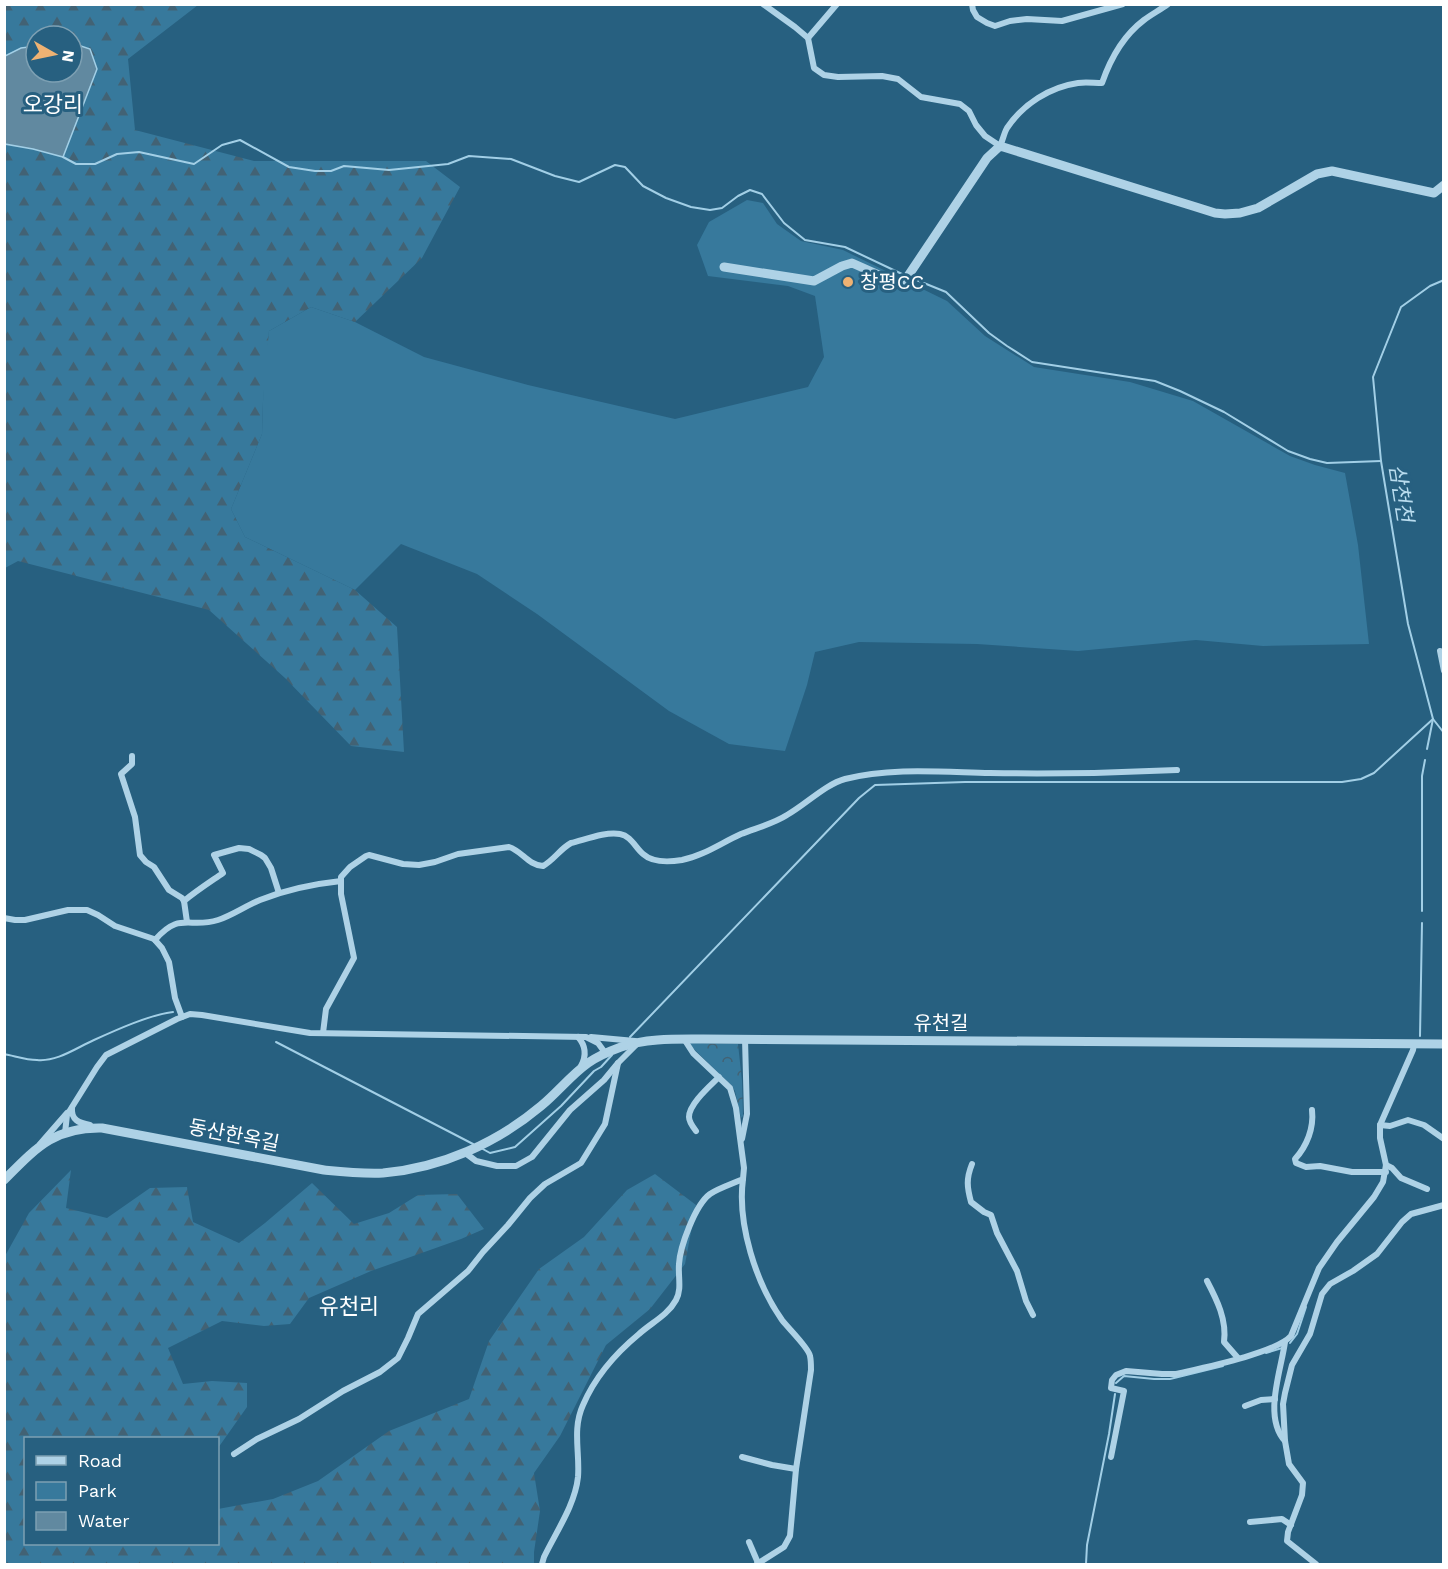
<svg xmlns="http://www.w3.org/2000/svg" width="1448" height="1569" viewBox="0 0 1448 1569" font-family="'Work Sans','Noto Sans KR',sans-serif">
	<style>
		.green { fill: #37799c }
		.forest { fill: url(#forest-firs); fill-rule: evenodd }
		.park { fill: url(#park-crowns) }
		.water { fill: #6189a0; stroke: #a2cfe6; stroke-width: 1.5 }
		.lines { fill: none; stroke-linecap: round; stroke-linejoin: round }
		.stream { stroke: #a2cfe6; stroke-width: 2 }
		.minor { stroke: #aed2e6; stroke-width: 6 }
		.tertiary { stroke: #aed2e6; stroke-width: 9 }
		.poi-dot { fill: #eeb273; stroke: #276080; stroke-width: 2 }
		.labels { text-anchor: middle; stroke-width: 6; stroke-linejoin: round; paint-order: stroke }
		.poi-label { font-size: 20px; fill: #fff; stroke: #276080; text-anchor: start }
		.street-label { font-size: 20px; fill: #fff; stroke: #276080 }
		.water-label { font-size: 21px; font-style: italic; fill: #b9dcee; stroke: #276080 }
		.quarter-label { font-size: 22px; fill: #fff; stroke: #276080 }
	</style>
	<defs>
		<pattern id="forest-firs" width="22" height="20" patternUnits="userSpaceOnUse" patternTransform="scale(1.5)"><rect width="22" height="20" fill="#37799c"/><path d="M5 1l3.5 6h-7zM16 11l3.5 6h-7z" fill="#426274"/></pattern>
		<pattern id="park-crowns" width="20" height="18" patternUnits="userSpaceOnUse" patternTransform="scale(1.5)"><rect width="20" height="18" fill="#37799c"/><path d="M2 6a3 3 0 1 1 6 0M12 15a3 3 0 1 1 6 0" fill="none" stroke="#426274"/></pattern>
	</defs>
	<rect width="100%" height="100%" fill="#276080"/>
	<path class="green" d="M747,200L763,203L777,224L801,241L843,250L947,301L985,336L1034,367L1130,382L1193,401L1290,456L1315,465L1345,473L1358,545L1369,644L1263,646L1196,640L1078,651L977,644L859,642L815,652L807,685L785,751L729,744L669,711L537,614L477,574L401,544L355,590L245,537L231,509L262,434L264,369L269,331L311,307L355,322L424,357L528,385L675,419L808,387L824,357L815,296L788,286L708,276L697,245L709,222Z"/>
	<g class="forest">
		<path d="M5,5H198L128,59L135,130L254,161H426L460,187L422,258L355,322L311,307L269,331L263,401L262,434L231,509L245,537L355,590L397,627L404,752L351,746L285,678L209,610L18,561L5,568ZM36,36H72V72H36Z"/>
		<path d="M71,1170L66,1208L107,1218L150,1188L187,1187L193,1222L239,1243L265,1223L312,1183L354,1224L389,1213L418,1195L457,1194L484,1229L461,1239L371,1271L309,1298L290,1324L264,1326L222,1321L168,1348L183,1384L212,1381L247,1383V1407L218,1448V1438H26V1544H218V1509L273,1499L318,1481L389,1431L469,1399L489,1341L539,1269L584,1237L627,1190L655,1174L696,1205L685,1264L650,1309L606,1345L560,1436L534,1473L540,1511L534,1552V1564H5V1256L29,1213Z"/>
	</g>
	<path class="park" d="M690,1043L738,1044L742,1081L743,1116L741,1118L735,1091L731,1085L693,1048Z"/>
	<path class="water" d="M72,43L90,49L97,69L63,157L33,149L5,144V56L21,48L36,46V72H72Z"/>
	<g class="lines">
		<g class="stream">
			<path d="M63,157L76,164H95L117,154L139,152L194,164L222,145L240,140L289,167L315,171H331L344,166L389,170L448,164L469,156L511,159L555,176L579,182L615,165L625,167L643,186L666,198L691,207L710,210L722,208L738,196L750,190L762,194L784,223L805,240L845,247L902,274"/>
			<path d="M914,279L946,292L989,333L1007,346L1032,362L1155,381L1180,391L1224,412L1288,451L1310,459L1327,463L1381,461"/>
			<path d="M1444,280L1430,286L1401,307L1373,377L1381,461L1408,624L1433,719L1444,733"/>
			<path d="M1427,749L1433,719"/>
			<path d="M1422,911V776L1425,760"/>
			<path d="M1420,1036L1422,923"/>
			<path d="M630,1037L859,798L875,785L965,782H1342L1361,779L1374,773L1433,719"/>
			<path d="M276,1042L473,1144"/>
			<path d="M4,1054C15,1056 26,1060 37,1060C57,1062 76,1048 94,1040C116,1030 149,1015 173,1012"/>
			<path d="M481,1148L490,1153L515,1147L561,1106L594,1071L601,1067L612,1055"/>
			<path d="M1290,1343L1297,1334L1306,1307"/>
			<path d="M1266,1353L1282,1348"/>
			<path d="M1116,1383L1124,1376L1154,1379H1170L1223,1366"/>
			<path d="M1086,1564L1087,1545L1109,1434L1115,1394"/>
		</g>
		<g class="minor">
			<path d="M763,4L795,27L808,38L814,68L824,75L838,77L882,76L898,79L921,97L960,104L969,111L976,125L985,136L1000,146C1003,140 1004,133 1007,128C1023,104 1050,87 1078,83C1085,82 1094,83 1102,83C1110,60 1124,35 1144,20C1152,14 1160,10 1168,4"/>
			<path d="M972,4L973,10L977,17L987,23L995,26L1010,21L1027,19L1062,21L1123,4"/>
			<path d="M808,38L837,4"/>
			<path d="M1440,651L1444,671"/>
			<path d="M132,756V764L121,774L135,817L140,855L146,862L154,867L169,890L182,898L184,901L187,922"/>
			<path d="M184,901C196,891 210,882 223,873L214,855L239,848L249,849L261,855L265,858L271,868L279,893"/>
			<path d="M4,918L15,920H25L68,910H87L98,915L115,926L154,939L162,948L169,962L175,998L182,1017"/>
			<path d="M155,940C180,911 189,929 218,920C233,915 245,906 260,900C285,890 313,884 341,881"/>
			<path d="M323,1033L326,1009L354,958L341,894V877L350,867L366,856L369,855L403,864L419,865L435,862L458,854L509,847C522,851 528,865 543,866C554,860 560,849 571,843C584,840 606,831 620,834C631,836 635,847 643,854C653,863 670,862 682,860C703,856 721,843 741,834C756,828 773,824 787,815C805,805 826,784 845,779C890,767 943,772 990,773C1052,774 1115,773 1177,770"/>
			<path d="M578,1037C586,1046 587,1055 581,1066"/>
			<path d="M591,1037L635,1041"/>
			<path d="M72,1108C71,1120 79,1123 90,1125"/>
			<path d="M1312,1110C1314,1128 1307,1146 1295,1159L1296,1163L1306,1167L1320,1166L1352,1172H1386"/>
			<path d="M1380,1125L1390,1126L1408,1120L1424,1125L1444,1139"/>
			<path d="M696,1131C693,1127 689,1122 689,1117C689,1104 710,1086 719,1077"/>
			<path d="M65,1133L67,1115L97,1067L106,1055L177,1019L190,1014L202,1015L310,1033L586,1037L598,1043L606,1054"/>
			<path d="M742,1139L747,1114L745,1039"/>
			<path d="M40,1144L67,1113"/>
			<path d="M464,1152L476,1161L497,1166H516L532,1157L570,1110L604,1080L618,1063L638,1043"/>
			<path d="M972,1164C966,1179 967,1187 971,1202L984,1212L991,1215L997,1233L1017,1271L1026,1301L1033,1315"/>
			<path d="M1386,1165L1392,1168L1401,1178L1427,1189"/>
			<path d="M743,1179C737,1224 756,1283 782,1320C788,1328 809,1348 810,1356C811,1360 811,1365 811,1370L796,1469L790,1536L784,1547L757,1564"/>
			<path d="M1207,1281C1217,1300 1227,1320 1224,1342L1238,1358"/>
			<path d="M1245,1406L1261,1400L1275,1399"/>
			<path d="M1285,1441C1263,1417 1281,1371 1285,1342"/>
			<path d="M234,1454L257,1439L299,1419L343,1391L380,1372L398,1358L408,1338L418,1314L468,1271L483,1252L508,1225L530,1198L545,1184L581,1163L605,1124L618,1063"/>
			<path d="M742,1457L772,1465L796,1469"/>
			<path d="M1111,1457L1124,1391L1111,1388L1112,1380L1116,1375L1126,1371L1162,1374H1176C1202,1368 1276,1353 1291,1336L1319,1268L1337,1242L1374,1197L1383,1182L1386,1165L1380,1138V1125L1413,1050L1414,1044"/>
			<path d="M1250,1522L1282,1519L1291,1525"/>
			<path d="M749,1542L758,1563"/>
			<path d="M542,1564L544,1557C556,1532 575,1505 578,1477C580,1453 572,1429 583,1405C595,1377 616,1353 639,1334C651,1323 668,1315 676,1300C682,1289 678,1277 679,1264C680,1247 695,1205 710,1194C719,1188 732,1184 743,1179L744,1168L736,1108L730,1088L693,1053L684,1039"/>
			<path d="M1316,1564L1287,1541L1288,1532L1302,1495L1303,1483L1289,1464L1285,1441L1283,1404L1285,1393L1292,1365L1310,1334L1322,1294L1330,1284L1353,1271L1377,1254L1402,1222L1411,1214L1444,1205"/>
		</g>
		<g class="tertiary">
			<path d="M724,267L814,281L842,266L852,263L897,283H900L908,276L987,158L1000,146L1196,207L1215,213L1225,214L1240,213L1258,208L1317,174L1332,171L1434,193L1444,185"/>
			<path d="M4,1180C36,1148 54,1127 102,1128L324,1170C344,1172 363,1174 383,1173C441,1168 497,1143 541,1106C557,1093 571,1075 588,1063C598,1056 610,1051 621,1047C646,1038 676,1039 703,1039L1444,1044"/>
		</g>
	</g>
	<circle class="poi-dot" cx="848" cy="282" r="6"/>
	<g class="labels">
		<g class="poi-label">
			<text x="860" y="289">창평CC</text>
		</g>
		<g class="street-label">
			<text x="941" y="1030">유천길</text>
			<text transform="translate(234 1135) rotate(11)" y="7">동산한옥길</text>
		</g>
		<g class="water-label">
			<text transform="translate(1401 493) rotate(81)" y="7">삼천천</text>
		</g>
		<g class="quarter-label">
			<text x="53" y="112">오강리</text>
			<text x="349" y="1314">유천리</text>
		</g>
	</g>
	<rect width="1448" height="1569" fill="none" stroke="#ffffff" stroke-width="12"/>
	<rect x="24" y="1437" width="195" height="108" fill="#276080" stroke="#7da0b3" stroke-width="1.5"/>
	<rect x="36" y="1456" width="30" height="9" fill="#aed2e6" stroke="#7da0b3" stroke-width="1.5"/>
	<text x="78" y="1467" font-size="18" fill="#ffffff">Road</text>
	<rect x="36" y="1482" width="30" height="18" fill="#37799c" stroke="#7da0b3" stroke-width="1.5"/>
	<text x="78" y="1497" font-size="18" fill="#ffffff">Park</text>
	<rect x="36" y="1512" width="30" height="18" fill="#6189a0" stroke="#7da0b3" stroke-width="1.5"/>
	<text x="78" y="1527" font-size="18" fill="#ffffff">Water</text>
	<g transform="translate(54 54) rotate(99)"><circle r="28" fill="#276080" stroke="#7da0b3" stroke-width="1.5"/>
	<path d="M0-4.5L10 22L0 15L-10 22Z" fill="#eeb273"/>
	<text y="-9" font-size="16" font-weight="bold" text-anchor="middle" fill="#ffffff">N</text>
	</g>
</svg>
